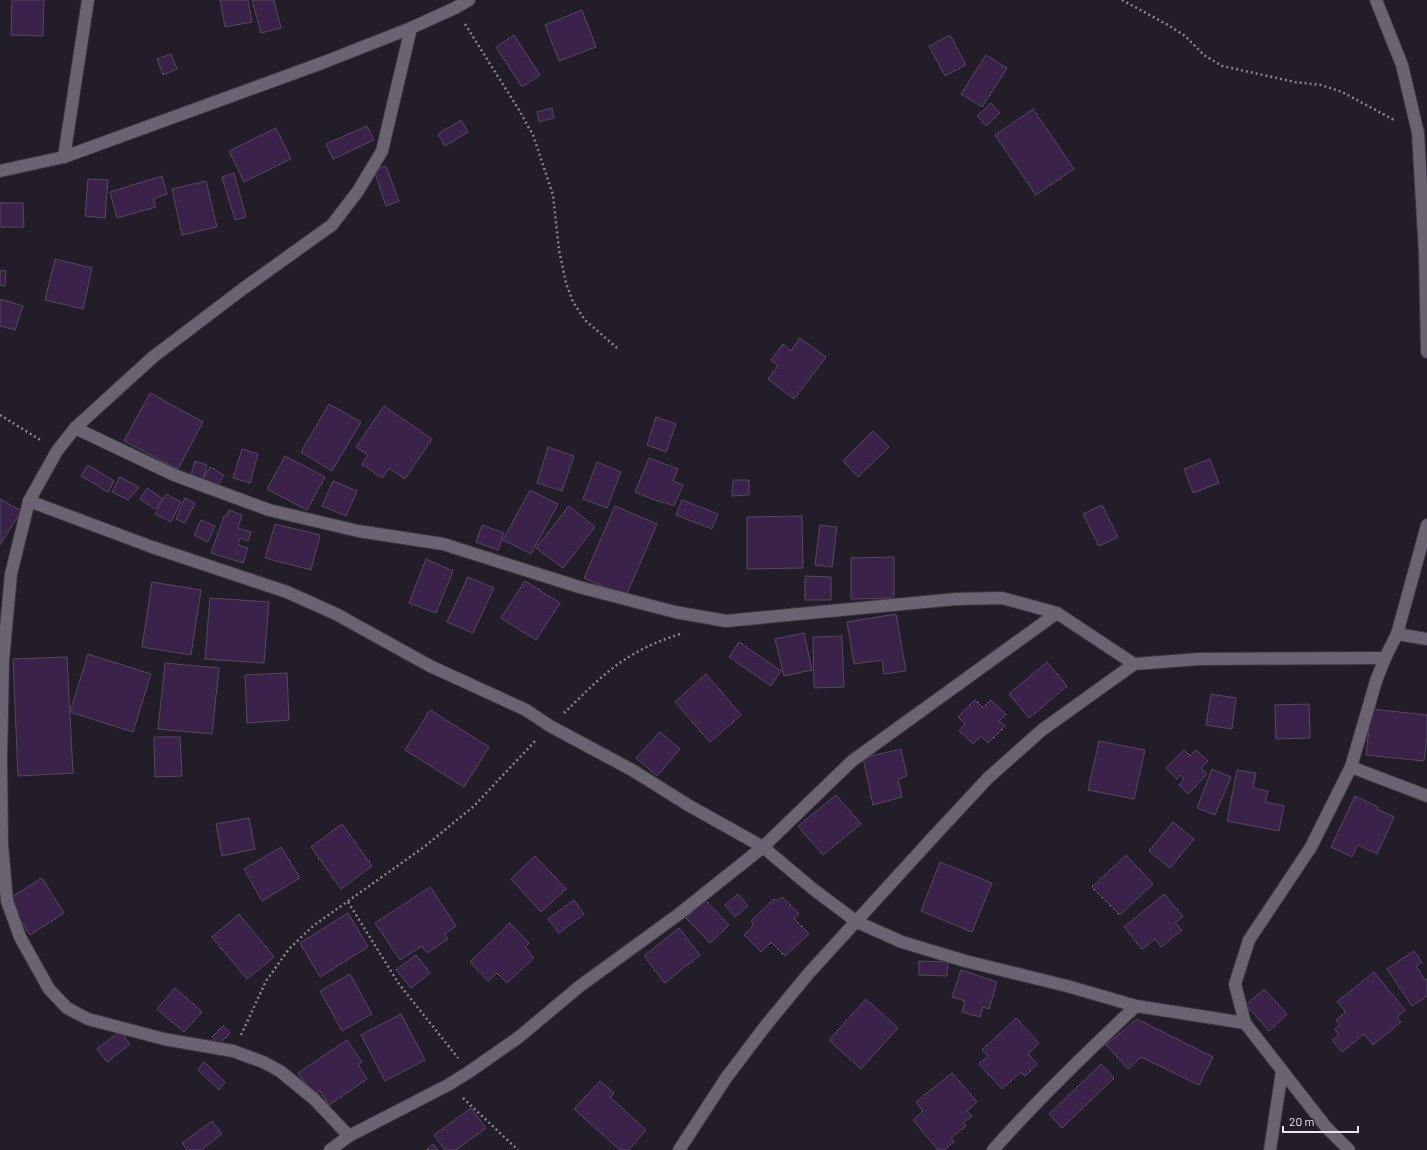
<svg xmlns="http://www.w3.org/2000/svg" width="1427" height="1150" viewBox="0 0 1427 1150" font-family="Barlow,sans-serif">
	<style>
		.building { fill: #3b224b; stroke: #534b59 }
		.lines { fill: none; stroke-linecap: round; stroke-linejoin: round }
		.street-casing { stroke: #3d3741; stroke-width: 14 }
		.secondary-casing { stroke: #3d3741; stroke-width: 14 }
		.path { stroke: #8a848f; stroke-width: 2.5; stroke-dasharray: 2 3; stroke-linecap: butt }
		.street { stroke: #6b6372; stroke-width: 12 }
		.secondary { stroke: #6b6372; stroke-width: 12 }
	</style>
	<rect width="100%" height="100%" fill="#231c29"/>
	<g class="building">
		<path d="M12,0H44L43,36L11,35Z"/>
		<path d="M220,0H248L252,22L225,27Z"/>
		<path d="M252,0H274L281,28L261,33Z"/>
		<path d="M582,10L596,47L559,61L545,25Z"/>
		<path d="M514,35L540,75L522,87L496,47Z"/>
		<path d="M950,35L966,65L945,76L929,46Z"/>
		<path d="M171,54L177,69L163,75L157,59Z"/>
		<path d="M986,55L1007,68L982,107L961,94Z"/>
		<path d="M991,103L1000,113L986,126L977,116Z"/>
		<path d="M552,108L554,118L539,122L537,112Z"/>
		<path d="M1033,109L1074,169L1036,195L995,135Z"/>
		<path d="M461,120L468,132L445,146L438,134Z"/>
		<path d="M367,126L374,140L333,159L326,144Z"/>
		<path d="M276,128L291,159L244,182L229,151Z"/>
		<path d="M386,166L399,201L386,206L374,170Z"/>
		<path d="M234,173L246,217L235,220L222,177Z"/>
		<path d="M162,176L167,194L153,199L156,207L117,218L110,192Z"/>
		<path d="M88,179L108,180L105,218L85,216Z"/>
		<path d="M206,181L217,227L182,235L172,189Z"/>
		<path d="M0,203H23L24,227H0Z"/>
		<path d="M55,259L92,268L83,309L45,300Z"/>
		<path d="M0,270L6,271L5,286L0,285Z"/>
		<path d="M0,299L23,306L15,330L0,326Z"/>
		<path d="M800,338L826,357L794,399L768,379L778,366L771,360L783,344L791,351Z"/>
		<path d="M150,393L203,422L178,469L124,441Z"/>
		<path d="M329,404L361,422L332,471L301,452Z"/>
		<path d="M384,406L432,439L405,479L389,468L382,478L362,464L368,455L356,447Z"/>
		<path d="M656,417L676,424L666,452L647,445Z"/>
		<path d="M873,431L889,447L858,477L843,461Z"/>
		<path d="M548,447L574,456L562,491L537,483Z"/>
		<path d="M242,449L258,454L250,483L233,478Z"/>
		<path d="M285,456L325,477L307,510L267,489Z"/>
		<path d="M649,458L678,469L673,481L683,485L674,506L664,502L663,503L635,492Z"/>
		<path d="M1210,459L1219,483L1193,493L1184,469Z"/>
		<path d="M195,461L207,465L202,482L190,478Z"/>
		<path d="M597,462L621,472L607,508L583,499Z"/>
		<path d="M88,465L114,481L108,492L81,476Z"/>
		<path d="M210,467L224,475L217,487L203,479Z"/>
		<path d="M120,477L139,487L128,500L112,492Z"/>
		<path d="M733,480H749V495L732,496Z"/>
		<path d="M333,481L357,491L346,516L322,506Z"/>
		<path d="M147,488L163,499L155,509L140,499Z"/>
		<path d="M530,490L558,504L531,554L503,540Z"/>
		<path d="M166,494L181,502L171,522L155,514Z"/>
		<path d="M185,498L195,503L185,523L176,519Z"/>
		<path d="M0,499L21,511L0,545Z"/>
		<path d="M682,500L718,514L712,529L676,515Z"/>
		<path d="M1102,505L1118,537L1099,546L1083,514Z"/>
		<path d="M569,506L595,527L563,568L536,548Z"/>
		<path d="M615,506L657,524L626,596L584,578Z"/>
		<path d="M229,510L242,515L238,528L251,532L248,541L240,538L238,545L248,548L243,563L211,553L224,516H227Z"/>
		<path d="M802,516L803,568L747,569V517Z"/>
		<path d="M201,520L215,526L208,542L194,535Z"/>
		<path d="M275,524L320,535L311,570L265,558Z"/>
		<path d="M482,525L504,533L498,550L476,542Z"/>
		<path d="M820,525L837,527L832,567L815,565Z"/>
		<path d="M894,557V598L851,599V558Z"/>
		<path d="M426,559L453,571L436,613L409,603Z"/>
		<path d="M805,576L831,577V600H805Z"/>
		<path d="M468,577L494,588L473,633L447,622Z"/>
		<path d="M525,581L560,603L536,640L501,618Z"/>
		<path d="M152,582L201,590L191,655L142,647Z"/>
		<path d="M210,598L269,602L264,663L205,659Z"/>
		<path d="M896,614L906,671L884,674L882,660L854,664L847,622Z"/>
		<path d="M804,633L812,670L784,676L775,639Z"/>
		<path d="M842,636L844,687L814,688L813,637Z"/>
		<path d="M739,642L781,671L771,686L729,657Z"/>
		<path d="M88,654L151,674L133,732L70,712Z"/>
		<path d="M67,657L73,773L18,776L13,659Z"/>
		<path d="M1047,662L1067,686L1029,718L1009,694Z"/>
		<path d="M165,663L219,668L212,734L158,729Z"/>
		<path d="M287,673L289,720L247,723L245,675Z"/>
		<path d="M706,674L741,715L710,742L675,702Z"/>
		<path d="M1211,694L1236,698L1232,729L1206,725Z"/>
		<path d="M975,700L983,708L991,700L1006,714L999,721L1005,726L988,743L981,736L973,744L959,731L965,724L958,717Z"/>
		<path d="M1309,704L1310,738L1276,739L1275,705Z"/>
		<path d="M1371,709L1427,715V737L1424,761L1366,755Z"/>
		<path d="M430,710L489,747L464,787L405,750Z"/>
		<path d="M660,732L680,749L657,776L636,758Z"/>
		<path d="M154,737H180L182,776L155,777Z"/>
		<path d="M1099,741L1145,750L1134,799L1088,790Z"/>
		<path d="M901,749L907,776L898,779L902,797L873,805L863,758Z"/>
		<path d="M1184,750L1190,756L1196,750L1208,761L1201,768L1207,774L1188,794L1179,785L1184,779L1180,775L1177,779L1166,768Z"/>
		<path d="M1212,769L1231,777L1215,815L1197,808Z"/>
		<path d="M1237,770L1256,773L1253,788L1268,791L1265,802L1284,806L1279,831L1227,821Z"/>
		<path d="M836,795L861,824L823,855L798,826Z"/>
		<path d="M1355,796L1378,807L1377,809L1394,817L1377,854L1358,845L1352,857L1331,847Z"/>
		<path d="M249,818L255,849L222,856L216,824Z"/>
		<path d="M1173,822L1194,839L1170,868L1149,851Z"/>
		<path d="M342,824L372,866L341,889L311,847Z"/>
		<path d="M281,847L300,878L262,901L244,869Z"/>
		<path d="M1126,855L1153,884L1120,915L1092,887Z"/>
		<path d="M535,856L566,889L541,912L511,879Z"/>
		<path d="M940,862L992,883L972,932L921,911Z"/>
		<path d="M42,878L64,913L30,935L7,900Z"/>
		<path d="M430,887L456,926L445,934L448,939L427,953L422,946L400,960L375,923Z"/>
		<path d="M738,894L748,906L735,917L725,905Z"/>
		<path d="M1164,894L1183,917L1175,923L1182,930L1161,947L1155,939L1142,949L1124,927Z"/>
		<path d="M782,897L799,914L794,919L809,934L785,956L771,942L761,952L744,935L754,925L751,921L774,899L777,901Z"/>
		<path d="M574,900L584,914L559,933L548,919Z"/>
		<path d="M705,900L729,925L710,943L686,918Z"/>
		<path d="M348,913L368,947L320,977L300,943Z"/>
		<path d="M239,914L274,957L247,979L212,937Z"/>
		<path d="M510,923L529,943L525,947L534,958L507,983L497,973L488,981L470,962Z"/>
		<path d="M679,928L700,955L665,983L644,956Z"/>
		<path d="M1414,951L1422,962L1416,966L1425,980L1427,979V996L1412,1006L1387,969Z"/>
		<path d="M416,955L430,973L411,988L396,970Z"/>
		<path d="M919,961L948,962L947,976L919,975Z"/>
		<path d="M961,970L997,982L989,1009L983,1007L980,1017L962,1012L965,1001L952,997Z"/>
		<path d="M1374,972L1405,1010L1397,1017L1401,1022L1373,1045L1364,1034L1342,1052L1332,1040L1339,1035L1335,1029L1340,1025L1336,1020L1346,1012L1337,1002Z"/>
		<path d="M350,974L372,1014L342,1031L320,991Z"/>
		<path d="M175,988L202,1012L184,1032L157,1009Z"/>
		<path d="M1264,989L1287,1014L1269,1031L1246,1005Z"/>
		<path d="M866,999L898,1028L861,1069L829,1040Z"/>
		<path d="M401,1014L425,1060L385,1081L361,1035Z"/>
		<path d="M1016,1018L1039,1043L1028,1054L1037,1064L1025,1076L1021,1072L1002,1089L979,1064L988,1056L982,1050Z"/>
		<path d="M1137,1019L1213,1057L1199,1085L1141,1057L1128,1069L1106,1045Z"/>
		<path d="M223,1026L230,1033L219,1044L212,1037Z"/>
		<path d="M120,1031L130,1044L107,1062L97,1049Z"/>
		<path d="M347,1040L362,1062L358,1065L367,1079L329,1105L320,1091L314,1095L298,1073Z"/>
		<path d="M204,1062L225,1082L219,1090L198,1070Z"/>
		<path d="M1101,1064L1114,1078L1062,1128L1049,1114Z"/>
		<path d="M952,1073L977,1102L967,1111L972,1116L963,1123L966,1126L951,1138L954,1142L944,1150H938L913,1120L923,1111L916,1102Z"/>
		<path d="M600,1081L614,1093L610,1097L646,1130L629,1150H620L574,1109Z"/>
		<path d="M471,1108L486,1128L456,1150H445L434,1135Z"/>
		<path d="M212,1121L222,1134L201,1150H187L182,1143Z"/>
		<path d="M433,1144L438,1150H426Z"/>
	</g>
	<g class="lines">
		<g class="street-casing">
			<g id="street">
				<path d="M1376,0L1402,65L1418,133L1425,254L1427,352"/>
				<path d="M64,157L88,0"/>
				<path d="M75,428L174,475L269,510L358,531L443,544L579,587L675,612L726,621L956,599L1002,598L1057,613L1134,664"/>
				<path d="M29,501L152,547L287,592L336,614L430,666L526,710L550,726L632,770L688,805L763,847L813,889L857,922L902,942L965,961L1067,986L1136,1006L1245,1023"/>
				<path d="M1397,634L1427,639"/>
				<path d="M1351,767L1427,796"/>
				<path d="M349,1136L314,1099L280,1071L263,1062L233,1051L164,1039L88,1019L67,1008L49,989L20,937L7,901L2,844L1,759L3,661L11,574L29,501L57,451L75,428L153,357L244,288L332,225L358,191L382,151L411,28"/>
				<path d="M330,1150L349,1136L448,1085L469,1072L519,1037L580,986L679,914L763,847L852,761L1057,613"/>
				<path d="M679,1150L726,1078L767,1024L809,973L935,835L988,778L1042,730L1134,664L1199,659L1385,658"/>
				<path d="M993,1150C1038,1099 1087,1052 1136,1006"/>
				<path d="M1270,1150L1282,1071"/>
				<path d="M1349,1150L1326,1127L1245,1023L1235,984L1249,940L1311,847L1351,767L1376,681L1385,658L1397,634L1427,525"/>
			</g>
		</g>
		<g class="secondary-casing">
			<path id="secondary" d="M0,171L64,157L322,63L411,28L455,8L469,0"/>
		</g>
		<g class="path">
			<path d="M1122,0L1168,25L1185,36L1204,55L1222,66L1295,82L1321,85L1342,92L1396,121"/>
			<path d="M465,24L519,110L533,135L553,195L559,250L566,283L573,302L585,320L617,348"/>
			<path d="M0,415L42,441"/>
			<path d="M564,713C585,693 606,670 632,655C648,645 665,639 683,633"/>
			<path d="M348,902L399,984L458,1058"/>
			<path d="M241,1035L266,981L289,949L313,926L424,847L474,806L536,740"/>
			<path d="M463,1098L518,1150"/>
		</g>
		<use href="#street" class="street"/>
		<use href="#secondary" class="secondary"/>
	</g>
	<path d="M1283 1126v6h75v-6" fill="none" stroke="#e9e4ed" stroke-width="2"/>
	<text x="1289" y="1126" font-size="12" fill="#e9e4ed" stroke="#231c29" stroke-width="3" paint-order="stroke">20 m</text>
</svg>
